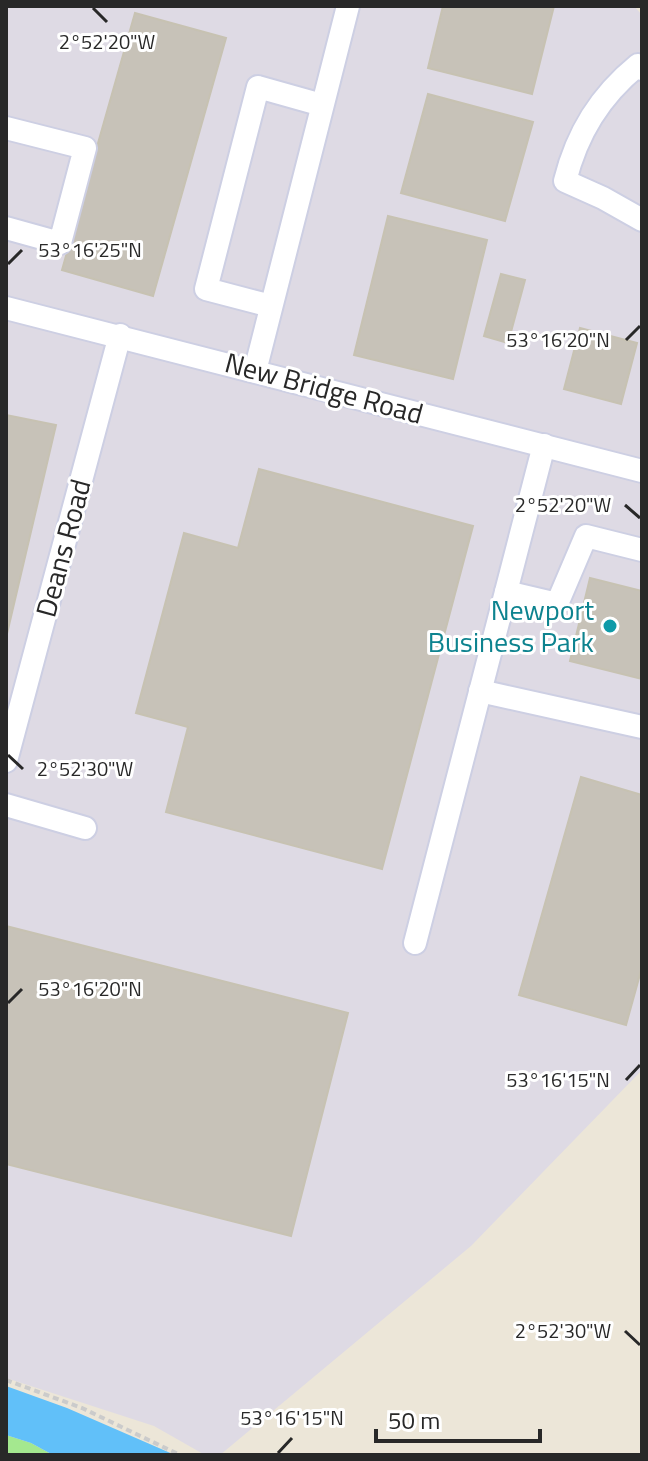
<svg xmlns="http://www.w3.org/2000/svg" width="648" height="1461" viewBox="0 0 648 1461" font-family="'Titillium Web',sans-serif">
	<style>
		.industrial { fill: #dedae4 }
		.green { fill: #a4e88f }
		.water { fill: #61c0f9 }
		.building { fill: #c7c2b8; stroke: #c7c2b2; stroke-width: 2 }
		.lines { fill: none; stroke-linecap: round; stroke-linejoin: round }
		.minor-casing { stroke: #cdcfe3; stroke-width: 26 }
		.path { stroke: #cbcbcb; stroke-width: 4; stroke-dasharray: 6 4; stroke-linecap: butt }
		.minor { stroke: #fff; stroke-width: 22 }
		.ticks { fill: none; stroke: #282828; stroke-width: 3 }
		.culture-dot { fill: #0f9aa8; stroke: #fff; stroke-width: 3 }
		.labels { text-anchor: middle; stroke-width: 6; stroke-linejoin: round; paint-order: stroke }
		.street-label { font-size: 28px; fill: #282828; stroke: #fff }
		.culture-label { font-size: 28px; fill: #0d838f; stroke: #fff; text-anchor: end }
		.ticks-label { font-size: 20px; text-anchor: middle; fill: #282828; stroke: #fff; stroke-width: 6; stroke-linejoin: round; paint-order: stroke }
	</style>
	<rect width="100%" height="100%" fill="#ece6d8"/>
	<path class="industrial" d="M6,6H634L642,15V1070L471,1246L220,1455H205L154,1426L6,1378Z"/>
	<path class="green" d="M6,1435L31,1443L53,1455H6Z"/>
	<path class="water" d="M6,1386L67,1408L175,1455H53L31,1443L6,1435Z"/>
	<g class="building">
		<path d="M443,6H554L532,94L428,68Z"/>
		<path d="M135,13L226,38L153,296L62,270Z"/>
		<path d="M428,94L533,122L505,221L401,193Z"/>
		<path d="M388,216L487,240L453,379L354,355Z"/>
		<path d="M501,274L525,280L508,343L484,336Z"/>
		<path d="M580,328L637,343L621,404L564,389Z"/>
		<path d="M6,415L56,425L6,638Z"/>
		<path d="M259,469L473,526L382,869L166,812L188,727L136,713L184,533L238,548Z"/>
		<path d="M590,578L642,591V679L570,661Z"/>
		<path d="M581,777L642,795V967L626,1025L519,995Z"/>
		<path d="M6,926L348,1013L291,1236L6,1164Z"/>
	</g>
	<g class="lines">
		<g class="minor-casing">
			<g id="minor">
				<path d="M642,69L638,65C600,96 577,133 565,181L603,198L642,220"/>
				<path d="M6,128L85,148L60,243L6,228"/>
				<path d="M271,306L206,289L258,87L322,105"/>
				<path d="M6,308L642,471"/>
				<path d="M255,371L348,6"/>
				<path d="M506,592L557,604L586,536L642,550"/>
				<path d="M480,691L642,727"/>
				<path d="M6,761L120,335"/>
				<path d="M6,805L85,828"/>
				<path d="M415,943L544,445"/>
			</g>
		</g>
		<path class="path" d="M6,1380L82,1408L180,1455"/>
		<use href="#minor" class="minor"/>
	</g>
	<path class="ticks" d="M93,8L107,22M8,264L22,250M626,340L640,326M625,505L640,518M8,755L23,769M8,1003L22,989M626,1080L640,1065M625,1331L640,1345M278,1453L292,1438"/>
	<circle class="culture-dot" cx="610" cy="626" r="8"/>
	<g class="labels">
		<g class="street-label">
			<text transform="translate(324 388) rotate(15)" y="10">New Bridge Road</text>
			<text transform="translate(63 548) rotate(-75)" y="10">Deans Road</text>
		</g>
		<g class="culture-label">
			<text x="594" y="620">Newport<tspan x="594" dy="32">Business Park</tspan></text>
		</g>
	</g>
	<g class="ticks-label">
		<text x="107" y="49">2°52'20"W</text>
		<text x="90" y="257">53°16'25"N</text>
		<text x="558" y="347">53°16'20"N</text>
		<text x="563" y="512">2°52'20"W</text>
		<text x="85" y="776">2°52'30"W</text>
		<text x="90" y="996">53°16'20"N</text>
		<text x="558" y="1087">53°16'15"N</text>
		<text x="563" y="1338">2°52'30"W</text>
		<text x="292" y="1425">53°16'15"N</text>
	</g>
	<rect width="648" height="1461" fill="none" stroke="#282828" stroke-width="16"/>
	<path d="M376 1429v12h164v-12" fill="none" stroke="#282828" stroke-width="4"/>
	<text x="388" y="1429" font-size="24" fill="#282828" stroke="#ffffff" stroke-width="6" paint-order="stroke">50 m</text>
</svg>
